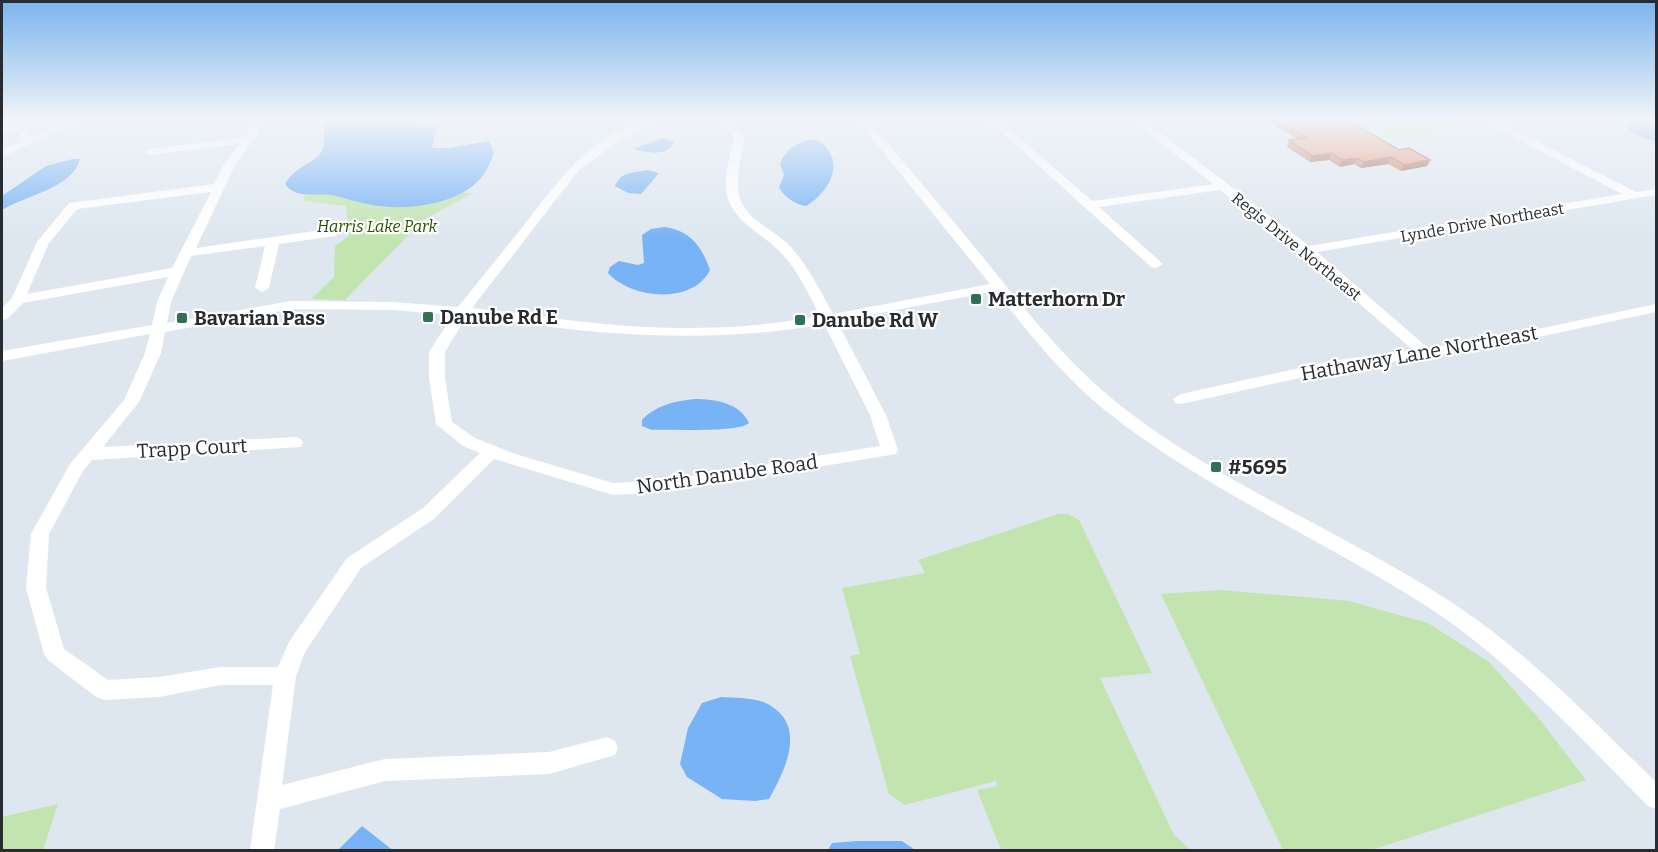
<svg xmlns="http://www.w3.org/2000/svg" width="1658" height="852" viewBox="0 0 1658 852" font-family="Bitter,serif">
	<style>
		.green { fill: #c2e5b0 }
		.water { fill: #78b3f5 }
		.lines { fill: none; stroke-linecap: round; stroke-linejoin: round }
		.minor { fill: #fff; fill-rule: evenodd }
		.wall { fill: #c77d63 }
		.shaded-wall { fill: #a26650 }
		.building { fill: #e79173; stroke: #a26650; stroke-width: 1.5 }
		.poi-dot { fill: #336e57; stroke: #fff; stroke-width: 2 }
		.labels { text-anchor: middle; stroke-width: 4.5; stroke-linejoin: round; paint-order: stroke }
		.far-street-label { font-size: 16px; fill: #282b2f; stroke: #fff }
		.far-park-label { font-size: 16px; font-style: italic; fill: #275201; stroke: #fff }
		.poi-label { font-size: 20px; font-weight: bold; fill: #282b2f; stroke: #fff; text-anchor: start }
		.street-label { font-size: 20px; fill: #282b2f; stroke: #fff }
	</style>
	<rect width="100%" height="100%" fill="#dee7f0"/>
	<g class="green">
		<path d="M1384,120H1444L1455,128L1391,139L1386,138Z"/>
		<path d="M305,187L473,193L423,220L345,300L311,299L334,277L335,246L349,236L346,206L304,201Z"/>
		<path d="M1058,514H1068L1079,520L1152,673L1100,678L1174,835L1191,850H1001L977,790L997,786L996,781L905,805L889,794L850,656L860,654L842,588L925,573L918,560Z"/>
		<path d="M1220,590L1349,601L1428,623L1489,662L1537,716L1586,780L1372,850H1283L1161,594Z"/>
		<path d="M58,804L43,850H2V817Z"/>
	</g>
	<g class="water">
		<path d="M321,120H417L420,124L437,127L432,148H449L489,141L494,153C490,163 486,174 478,181C456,205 403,211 373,205C359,203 346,198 332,195C317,193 295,199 285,184C303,155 335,167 321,120Z"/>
		<path d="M1629,120H1656V142L1636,135L1627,128Z"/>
		<path d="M662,138L674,142C666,158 647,152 634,149Z"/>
		<path d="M810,139C819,140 824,143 829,151C842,171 824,196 806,206C796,205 783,196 779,187L784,175L780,164C786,149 795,144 810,139Z"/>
		<path d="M73,159H80C73,188 24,196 2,210V196L46,166Z"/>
		<path d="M647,170L659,173L641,194L628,193L615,186C621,171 633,173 647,170Z"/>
		<path d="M665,227C691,231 702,247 710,270C693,305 631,299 608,273L610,267L619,261L638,265L644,263L642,235L651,229Z"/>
		<path d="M695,399C715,399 740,403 749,423C739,433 669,429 652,430L642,426V420C656,405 675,401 695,399Z"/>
		<path d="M721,697C736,698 758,697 771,706C807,728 784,772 769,799L755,801L722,799L687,777L680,764L688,728L702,703Z"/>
		<path d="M362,826L390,848L393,850H338Z"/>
		<path d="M857,841H902L915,850H828L832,843Z"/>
	</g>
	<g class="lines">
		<g class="minor">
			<path d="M36,120H50L28,131L31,137L66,120H80L2,157V150L21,141L19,133H2V127H19Z"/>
			<path d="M248,120H258L259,133L235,165L196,248L335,228L341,232L335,236L279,244L269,288L262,292L255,288L265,246L191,256L171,302L167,323L291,301L393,302L458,307C479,281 500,255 521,229C555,186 599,120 660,120L616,143L578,171L472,308C513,312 554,319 595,323C669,331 747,330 820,316C808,293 797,268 778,250C759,231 728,219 726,188C725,172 731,153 734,137L719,120H730L744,137C742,153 737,171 738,187C739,217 770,227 788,244C807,264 820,290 833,314L990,284L857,120H868C906,165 945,210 982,256C1024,308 1064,360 1116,402C1217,483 1340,530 1448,600C1526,650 1590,718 1656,782V809L1648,806C1580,738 1514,665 1434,611C1327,541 1206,491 1106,411C1064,377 1029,334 996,291L837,321L886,415L898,450L896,454L667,492L613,495L494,459L435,518L361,568L305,652L296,676L282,785L385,759L549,752L607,737L615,741L618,748L615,755L549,774L385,781L280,809L274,850H250L273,685H220L159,697L104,700L96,697L48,660L44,654L26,588L31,534L70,464L124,400L145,353L150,334L2,361V351L152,325L157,302L168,277L23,303L7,319L2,320V308L12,298L37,242L69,203L214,184L224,164L240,144L150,155L144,152L150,149L245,137L249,133ZM211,192L172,268L27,294L49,243L77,209ZM291,309L393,310L453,315L429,352V378L436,424L463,446L480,453L423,508L347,558L289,642L278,667H220L159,677L108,680L64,649L46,588L49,534L83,471L92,460L301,447L303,443L301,439L295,437L103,447L139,402L161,353L165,332ZM466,317C511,320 555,329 599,332C674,338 749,338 824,324L870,415L880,446L667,480L613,483L515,454L475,438L452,422L445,378V352Z"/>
			<path d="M988,120H999L1092,201L1213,184L1132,120H1144L1309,246L1622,194L1482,120H1495L1636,192L1656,189V195L1317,252L1428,348L1487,340L1656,304V312L1487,348L1331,371L1181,404L1175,403L1173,399L1181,394L1331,361L1413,350L1301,253L1220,190L1099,207L1163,264L1156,268L1151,267Z"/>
		</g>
	</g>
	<path class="wall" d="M1267,120H1348L1399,150L1430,160L1427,166L1401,171L1388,164L1361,168L1354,164L1340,167L1329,160L1310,162L1287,147L1289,140L1297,139Z"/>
	<g class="shaded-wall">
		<path d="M1332,153L1329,160L1310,162L1312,156Z"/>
		<path d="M1391,157L1388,164L1361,168L1364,162Z"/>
		<path d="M1357,158L1354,164L1340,167L1342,160Z"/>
		<path d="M1430,160L1427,166L1401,171L1404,165Z"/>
	</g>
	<path class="building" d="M1279,120H1348L1399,150L1409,148L1430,160L1404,165L1391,157L1364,162L1357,158L1342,160L1332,153L1312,156L1289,140L1307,138Z"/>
	<linearGradient id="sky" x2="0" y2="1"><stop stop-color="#7bb4ed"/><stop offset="0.5" stop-color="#f0f4f8"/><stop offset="1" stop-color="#f0f4f8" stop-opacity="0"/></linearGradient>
	<rect width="1658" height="239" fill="url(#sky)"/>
	<g class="poi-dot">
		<rect x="970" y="293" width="12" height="12" rx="3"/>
		<rect x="422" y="311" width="12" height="12" rx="3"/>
		<rect x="176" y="312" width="12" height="12" rx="3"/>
		<rect x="794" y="314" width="12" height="12" rx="3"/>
		<rect x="1210" y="461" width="12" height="12" rx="3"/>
	</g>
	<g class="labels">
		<g class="far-street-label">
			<text transform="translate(1482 222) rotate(-10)" y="6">Lynde Drive Northeast</text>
			<text transform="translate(1297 246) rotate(39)" y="6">Regis Drive Northeast</text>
		</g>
		<g class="far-park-label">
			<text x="377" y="232">Harris Lake Park</text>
		</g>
		<g class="poi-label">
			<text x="988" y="306">Matterhorn Dr</text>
			<text x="440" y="324">Danube Rd E</text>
			<text x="194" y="325">Bavarian Pass</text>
			<text x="812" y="327">Danube Rd W</text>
			<text x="1228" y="474">#5695</text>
		</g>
		<g class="street-label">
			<text transform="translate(1419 353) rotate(-10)" y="7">Hathaway Lane Northeast</text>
			<text transform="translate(192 448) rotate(-3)" y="7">Trapp Court</text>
			<text transform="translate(727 474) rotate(-8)" y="7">North Danube Road</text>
		</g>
	</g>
	<rect width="1658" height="852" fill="none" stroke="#282b2f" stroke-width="6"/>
</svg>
